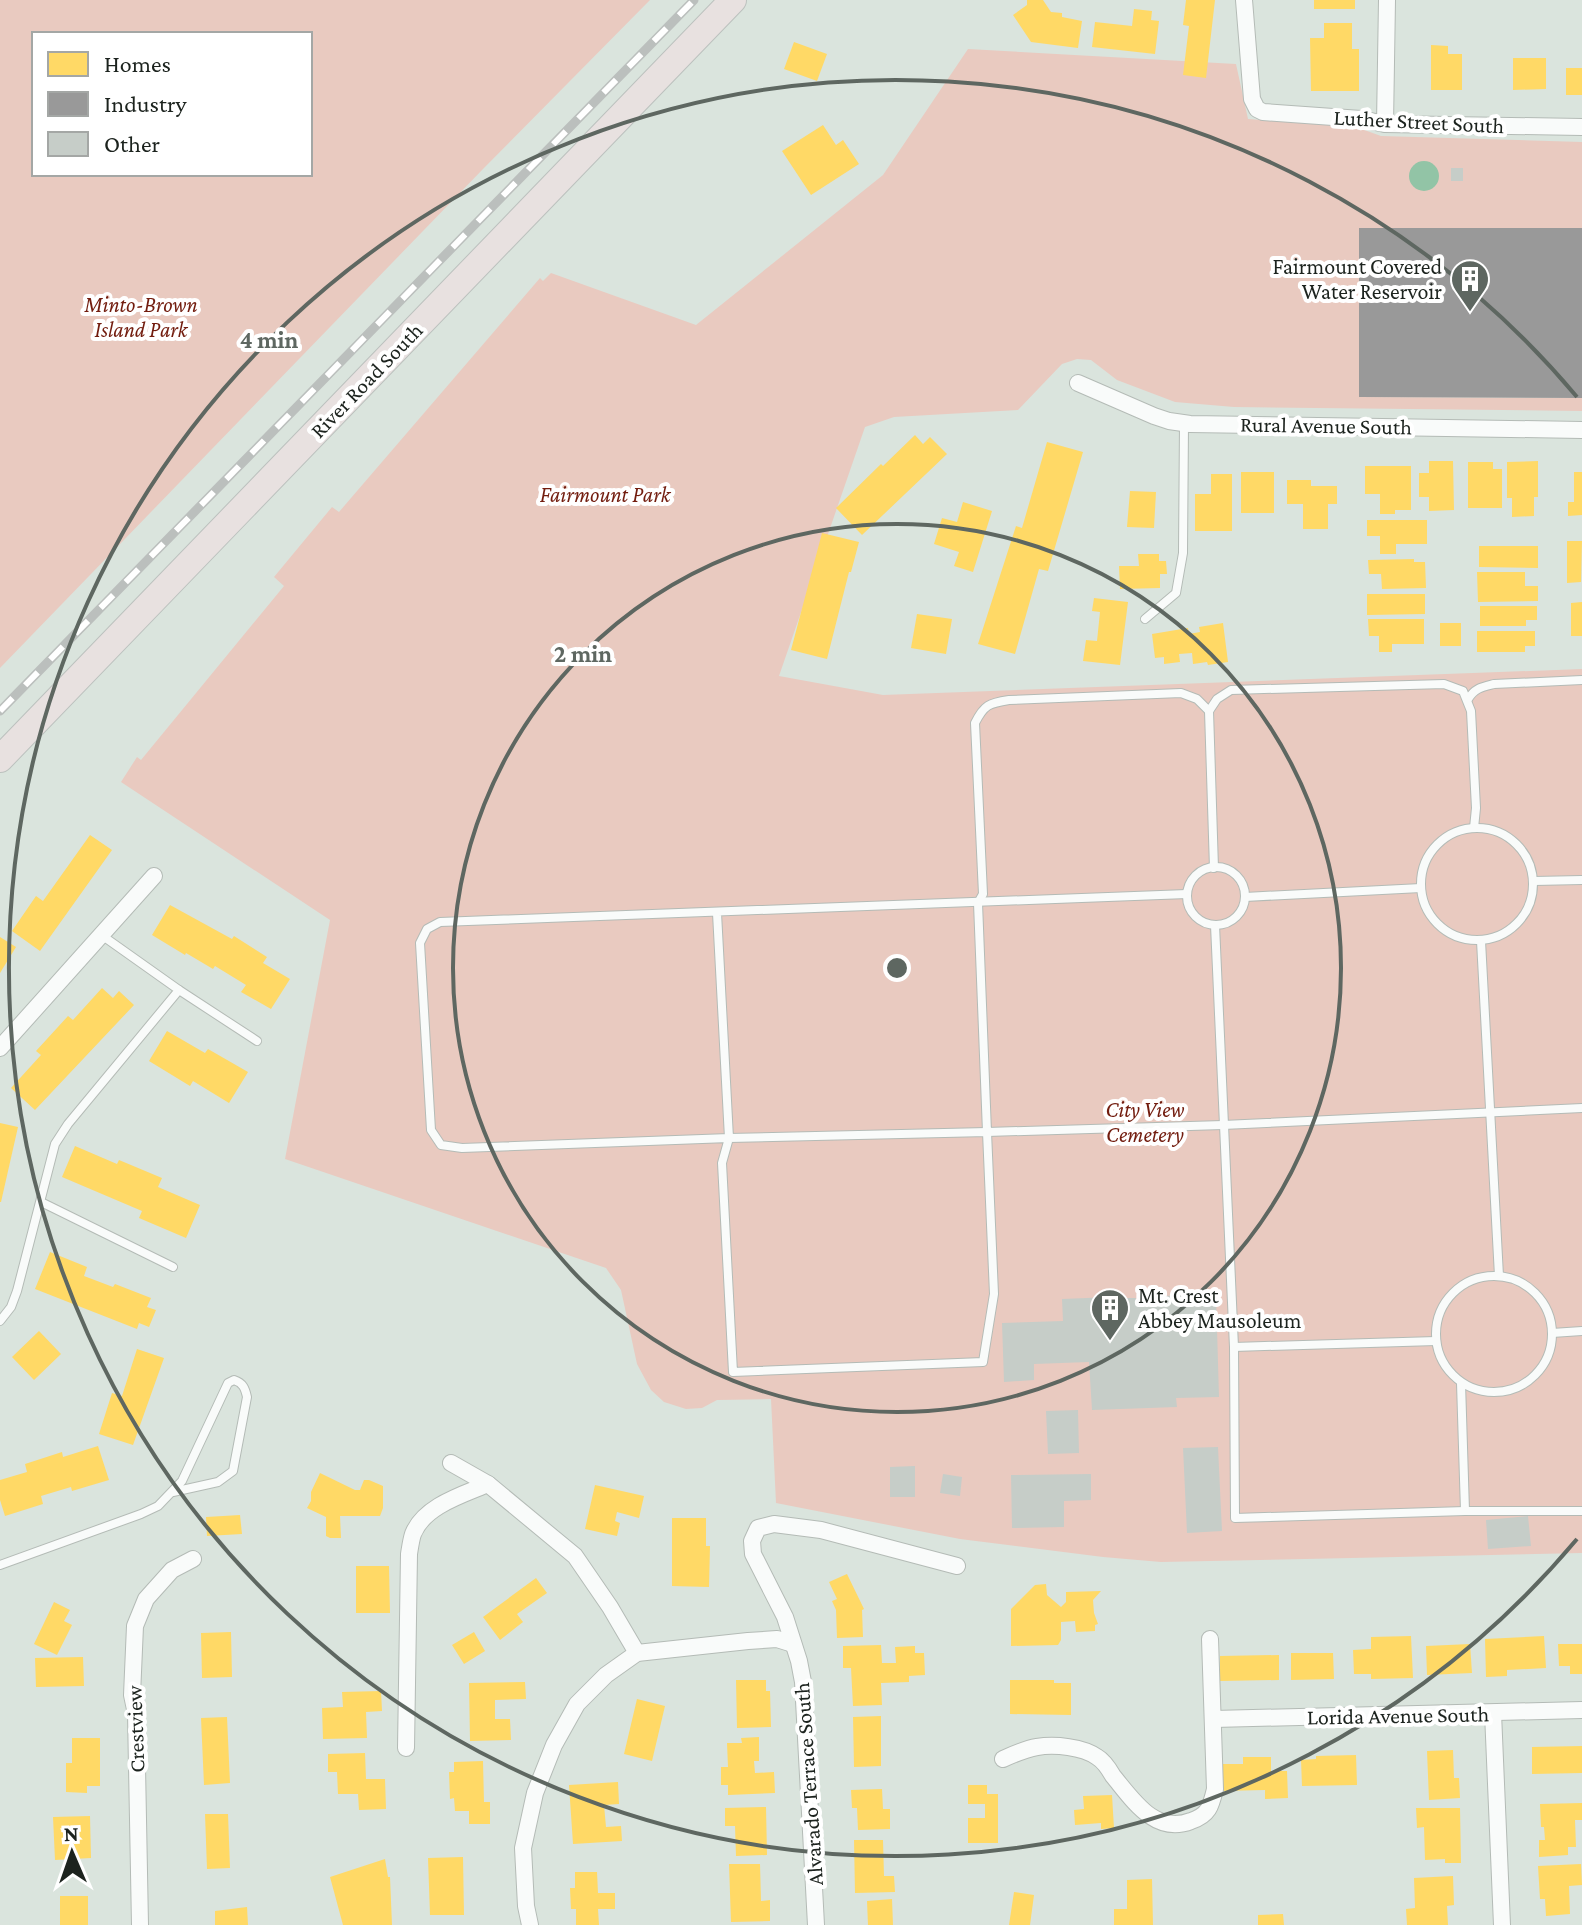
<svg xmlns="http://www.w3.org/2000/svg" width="1582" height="1925" viewBox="0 0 1582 1925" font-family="'Crimson Pro',serif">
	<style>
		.green { fill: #e9cac0; fill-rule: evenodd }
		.water { fill: #92c4a6 }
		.homes { fill: #ffd966 }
		.industry { fill: #999 }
		.building { fill: #c6cdc8 }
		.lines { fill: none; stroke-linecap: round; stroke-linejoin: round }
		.lane-casing { stroke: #b4bbb6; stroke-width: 10 }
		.street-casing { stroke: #b4bbb6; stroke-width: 18 }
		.primary-casing { stroke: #bcc1be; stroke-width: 28 }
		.lane { stroke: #f9fbfa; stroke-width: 8 }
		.street { stroke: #f9fbfa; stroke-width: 16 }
		.primary { stroke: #e8e1e0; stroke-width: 26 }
		.rail-casing { stroke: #bbbfbd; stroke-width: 9 }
		.rail { stroke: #fff; stroke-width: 6; stroke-dasharray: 18; stroke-linecap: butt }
		.ring { fill: none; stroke: #5e6761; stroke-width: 4 }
		.labels { text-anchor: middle; stroke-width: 8; stroke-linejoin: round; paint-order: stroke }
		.street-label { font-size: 22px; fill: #1c231e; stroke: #fff }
		.poi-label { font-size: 22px; fill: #1c231e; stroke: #fff; text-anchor: end }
		.park-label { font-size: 22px; font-style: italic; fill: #721c0e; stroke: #fff }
		.centre { fill: #5e6761; stroke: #fff; stroke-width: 4 }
		.ring-label { font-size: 24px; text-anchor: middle; font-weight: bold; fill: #5e6761; stroke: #fff; stroke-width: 8; stroke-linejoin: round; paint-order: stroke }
	</style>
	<rect width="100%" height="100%" fill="#dae4dd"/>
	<g class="green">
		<path d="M0,0H650L483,169L0,668ZM34,34H310V174H34Z"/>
		<path d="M968,49L1236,64L1248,119L1356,127L1381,136L1582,142V228H1359V397L1582,398V411L1234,407L1175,402L1117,380L1091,360L1077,359L1062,364L1018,410L894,417L865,427L779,676L883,695L1582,669V1553L1161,1562L1103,1557L960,1539L776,1503L771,1399L717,1400L702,1408L686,1409L664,1402L651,1390L637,1364L621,1290L606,1268L285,1159L330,920L121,782L137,757L141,760L284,586L274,577L332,507L339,512L540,278L543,281L551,273L696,325L883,175Z"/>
	</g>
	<circle class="water" cx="1424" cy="176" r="15"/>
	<g class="homes">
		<path d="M1027,0H1043L1051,12L1062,13V17L1082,21L1078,48L1031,42L1013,15L1027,5Z"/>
		<path d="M1186,0H1215L1206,78L1183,75L1189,26L1183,25Z"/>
		<rect x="1314" y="0" width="41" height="9"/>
		<path d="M1134,9L1152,11L1151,20L1159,21L1155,54L1092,47L1095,22L1132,26Z"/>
		<path d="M1324,23H1352V49H1359V91H1311L1310,38H1324Z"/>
		<path d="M794,42L827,54L817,81L784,69Z"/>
		<path d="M1431,45L1448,46V54H1462V90H1431Z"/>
		<path d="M1513,58H1546V89L1513,90Z"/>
		<rect x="1566" y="68" width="16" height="27"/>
		<path d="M823,125L836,145L843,140L859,164L811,195L782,151Z"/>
		<path d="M915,435L923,444L930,437L947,454L862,535L836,508L881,464L883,466Z"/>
		<path d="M1047,442L1083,452L1048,571L1039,569L1015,654L978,644L1016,526L1022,528Z"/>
		<path d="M1429,461H1453L1454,510L1429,511V497H1419V473H1429Z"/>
		<path d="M1538,461V497H1534V516L1512,517V498H1507V462Z"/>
		<path d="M1468,462H1493V469H1502V508H1468Z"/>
		<path d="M1365,466H1411V510H1395V514H1380V494H1365Z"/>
		<rect x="1241" y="472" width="33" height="41"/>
		<path d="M1574,472H1582V515L1568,516V502H1574Z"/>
		<path d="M1211,474H1232V531H1195V494H1211Z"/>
		<path d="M1287,480H1311V486H1337V504H1328V529H1303V504H1287Z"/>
		<path d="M1130,491L1156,492L1154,528L1127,527Z"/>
		<path d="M963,502L992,511L973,572L954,566L959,552L934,544L942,518L957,522Z"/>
		<path d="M1367,520H1427V544H1396V554H1380V536H1367Z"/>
		<path d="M822,533L859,542L851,572H849L827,659L791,650Z"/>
		<path d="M1567,541H1582L1581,582L1567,583Z"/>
		<path d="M1479,546H1538V568L1479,567Z"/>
		<path d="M1138,554H1159V561H1166L1167,574H1160V588L1120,589L1119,566H1139Z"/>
		<path d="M1414,559V562H1425L1426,588L1382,589L1381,574H1369L1368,560Z"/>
		<path d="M1477,572H1525V586H1538V601L1478,602Z"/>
		<path d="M1367,594H1425V614L1367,615Z"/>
		<path d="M1094,598L1128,602L1120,665L1083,661L1086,640L1097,641L1100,612L1092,611Z"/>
		<path d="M1582,602V636H1571V603Z"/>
		<path d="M1480,606H1537V620H1526V626H1480Z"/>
		<path d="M917,614L952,619L946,654L911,648Z"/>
		<path d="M1368,619H1424V644H1392V652H1379V636H1369Z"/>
		<path d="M1223,623L1228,662L1208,665L1207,662L1193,664L1192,653L1179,654L1180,662L1164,664V657L1155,658L1152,634L1188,628L1189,634L1200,632L1199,627Z"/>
		<rect x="1440" y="623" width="21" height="23"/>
		<path d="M1477,631H1535V646H1525V652H1477Z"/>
		<path d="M90,835L112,850L40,951L12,931L36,896L43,901Z"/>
		<path d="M170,905L232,939L234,936L267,957L263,963L290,979L271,1009L241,992L246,985L215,966L213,969L186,953L185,955L152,935Z"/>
		<path d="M0,937L16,947L0,973Z"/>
		<path d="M102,988L113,998L119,991L134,1005L35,1110L11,1088L41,1055L36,1051L68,1016L73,1020Z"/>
		<path d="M167,1031L205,1053L208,1049L248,1072L229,1103L193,1081L190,1086L149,1061Z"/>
		<path d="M0,1123L18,1127L1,1202H0Z"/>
		<path d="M75,1146L117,1164L119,1160L162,1178L158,1187L200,1205L186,1238L139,1218L142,1211L62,1177Z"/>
		<path d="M50,1252L87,1267L84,1276L113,1287L115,1284L151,1298L147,1307L156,1310L149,1327L139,1323L137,1329L35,1289Z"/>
		<path d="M39,1331L61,1354L34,1380L12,1357Z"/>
		<path d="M137,1349L164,1358L133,1445L99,1434L112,1393L122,1396Z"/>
		<path d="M98,1446L109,1480L72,1491L71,1487L41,1496L43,1504L5,1516L0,1500V1480L27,1472L25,1464L62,1452L63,1457Z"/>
		<path d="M320,1473L355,1490H360L364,1480H369L383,1486V1508L380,1516H340L341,1538H330L326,1536V1517L307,1508L311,1501V1492Z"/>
		<path d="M595,1485L644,1496L639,1518L617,1512L615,1521L620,1523L617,1536L585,1529Z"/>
		<path d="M240,1515L242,1534L207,1536L206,1517Z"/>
		<path d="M672,1518H706V1546H710L709,1587L672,1586Z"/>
		<path d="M356,1566H389L390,1613H356Z"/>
		<path d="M847,1574L864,1609L862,1610L863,1637L837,1638L836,1610L832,1601L837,1599L829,1582Z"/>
		<path d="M536,1578L547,1593L517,1614L523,1622L500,1640L483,1617Z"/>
		<path d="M1046,1584L1047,1595L1061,1607L1066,1602V1592L1101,1591L1093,1600L1094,1613L1098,1624L1095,1625V1631L1076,1632L1075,1621L1061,1622V1640L1058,1645L1011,1646V1609L1035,1585Z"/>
		<path d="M54,1602L70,1610L64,1621L72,1625L57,1655L34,1644Z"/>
		<path d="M231,1632L232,1677L202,1678L201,1633Z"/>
		<path d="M474,1632L485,1651L464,1664L452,1645Z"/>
		<path d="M1411,1636L1413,1678L1371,1679V1674H1354L1353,1650L1371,1649V1637Z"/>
		<path d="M1544,1636L1546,1668L1507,1670V1676L1486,1677L1485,1639Z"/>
		<path d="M1470,1644L1472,1673L1427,1675L1426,1646Z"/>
		<path d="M1558,1644H1582V1674H1570V1666H1559Z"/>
		<path d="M881,1645L882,1663H896L895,1647L915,1646V1653H924L925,1675L909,1676V1682L881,1683L882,1705L853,1706L851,1668H843V1646Z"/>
		<path d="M1291,1653H1333L1334,1679L1291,1680Z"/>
		<path d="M1279,1655V1680L1220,1681V1656Z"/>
		<path d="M83,1657L84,1686L36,1687L35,1658Z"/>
		<path d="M736,1680H766V1691H770L771,1727L737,1728Z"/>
		<path d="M1010,1680H1054V1683H1071V1715L1010,1714Z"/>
		<path d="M525,1682L526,1699L495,1700V1719H510L511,1740L470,1741L469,1683Z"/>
		<path d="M381,1691L382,1711L366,1712L367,1738L323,1739L322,1708L343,1707L342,1692Z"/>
		<path d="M637,1699L665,1706L652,1761L624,1754Z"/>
		<path d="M881,1716V1766L854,1767L853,1717Z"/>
		<path d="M227,1717L230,1783L204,1785L201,1718Z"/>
		<path d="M759,1737V1761H754L755,1773L774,1772L775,1793L728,1795V1785H721V1767H728L727,1743H742L741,1738Z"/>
		<path d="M72,1738H100V1786H87V1793L66,1792V1763H72Z"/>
		<path d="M1582,1746V1773L1532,1774V1747Z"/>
		<path d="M1453,1750L1454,1778H1459L1460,1798L1429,1800L1427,1751Z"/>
		<path d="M365,1753L366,1779H385L386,1809L359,1810L358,1794H338L337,1772H328V1754Z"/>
		<path d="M1356,1755L1357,1785L1302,1786L1301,1760L1316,1759V1756Z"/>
		<path d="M1243,1757H1271V1771H1287L1288,1798L1265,1799V1790L1222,1791V1764H1243Z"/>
		<path d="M483,1761L484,1802H490V1824H469V1811H455L454,1798L450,1799L449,1772H454V1762Z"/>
		<path d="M618,1782L619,1804L604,1805L606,1827L621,1826L622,1841L573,1844L569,1785Z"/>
		<path d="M968,1785H987V1794H998V1843H968V1818H985V1804H968Z"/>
		<path d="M882,1789L883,1809H890V1829L858,1830L857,1808H852L851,1790Z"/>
		<path d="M1112,1795L1114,1828L1101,1829V1823L1075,1825L1074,1810L1084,1809L1083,1796Z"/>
		<path d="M1582,1803V1820H1575L1576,1847H1568V1855L1539,1857V1840H1545L1544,1827H1541L1540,1804Z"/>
		<path d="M766,1807L767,1855L736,1856L735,1826H725V1808Z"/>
		<path d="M1416,1808H1460L1461,1863H1445V1859L1425,1860L1424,1827L1417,1828Z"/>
		<path d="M205,1814H228L230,1868L207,1869Z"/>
		<path d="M90,1816L91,1858L55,1860L53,1817Z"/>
		<path d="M854,1840H883L884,1876H894L895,1892L855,1893Z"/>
		<path d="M463,1857L464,1915H430L428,1858Z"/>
		<path d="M385,1859L388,1877H390L392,1925H343L330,1877Z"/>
		<path d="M729,1864H760L761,1901L770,1900V1921L731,1922Z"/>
		<path d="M1581,1864L1582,1885L1569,1886L1570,1914L1546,1916L1545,1899H1540L1538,1866Z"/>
		<path d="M575,1872H597L598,1893H615V1909H598L599,1925H576V1909H571L570,1888H575Z"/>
		<path d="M1453,1876L1454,1905L1447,1906L1448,1925H1407L1406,1909L1415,1908L1414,1878Z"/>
		<path d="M1152,1879L1153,1925H1114V1909H1127V1880Z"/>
		<path d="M1014,1892L1034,1895L1030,1925H1009Z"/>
		<rect x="60" y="1896" width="28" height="29"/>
		<path d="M892,1899L893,1925H868L867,1901Z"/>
		<path d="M247,1907L248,1925H215V1911Z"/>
		<path d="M1283,1914L1284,1925H1258V1915Z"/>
	</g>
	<path class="industry" d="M1359,228H1582V398L1359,397Z"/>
	<g class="building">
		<rect x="1451" y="168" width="12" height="13"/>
		<path d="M1216,1294L1219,1397L1176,1398L1177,1407L1092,1410L1089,1362L1034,1364V1380L1004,1382L1002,1323L1063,1321L1062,1299L1111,1297V1307L1124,1306L1123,1298H1136V1305L1161,1304V1296Z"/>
		<path d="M1078,1410L1079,1453L1048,1454L1046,1411Z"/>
		<path d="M1218,1447L1222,1531L1187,1533L1183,1448Z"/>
		<path d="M915,1466V1497H890V1467Z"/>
		<path d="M943,1474L962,1477L960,1496L940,1493Z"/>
		<path d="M1091,1474V1500L1064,1501V1527L1012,1528L1011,1475Z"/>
		<path d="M1528,1516L1531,1546L1488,1549L1486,1520Z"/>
	</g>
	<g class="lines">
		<g class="lane-casing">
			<g id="lane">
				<path d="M1145,619L1176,593L1183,553L1184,424"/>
				<path d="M1468,699C1475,688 1482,687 1494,684L1582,680"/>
				<path d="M1209,711L1197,699L1181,693L1009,700C989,703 984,705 975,723L983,894L978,903L987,1132L1223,1125L1582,1108"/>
				<circle cx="1477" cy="884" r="56"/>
				<circle cx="1216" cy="896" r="29"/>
				<path d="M1214,868L1209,711L1217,699L1231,690L1444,684L1463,691L1471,711L1476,808L1474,828"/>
				<path d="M1534,881L1582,880"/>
				<path d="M1245,897L1421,888"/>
				<path d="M717,913L729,1138L722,1163L733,1372L983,1362L994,1294L987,1132L729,1138L462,1148L441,1145L431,1130L420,943L427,929L440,922L1187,894"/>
				<path d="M1215,925L1234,1347L1235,1518L1465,1511H1582"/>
				<path d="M1481,941L1499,1276"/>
				<path d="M179,990L257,1041"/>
				<path d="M41,1202L173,1267"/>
				<circle cx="1494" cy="1334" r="58"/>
				<path d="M0,1321L11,1307L17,1291L55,1144L68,1124L179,990L100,934"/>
				<path d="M1552,1333L1582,1331"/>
				<path d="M1234,1347L1436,1341"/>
				<path d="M1461,1383L1465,1511"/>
				<path d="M0,1565L141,1514L158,1506L182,1481L228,1383L234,1380C243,1383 245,1388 247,1397L233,1471L218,1482L173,1492"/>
			</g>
		</g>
		<g class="street-casing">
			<g id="street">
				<path d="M1244,0L1252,99L1257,109L1263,112L1361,119L1385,124L1582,127"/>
				<path d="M1385,124L1387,0"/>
				<path d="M1078,383L1154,416L1169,421L1190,424L1582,430"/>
				<path d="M0,1048L154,876"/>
				<path d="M451,1463L488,1484L575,1556L610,1607L637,1653"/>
				<path d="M1493,1713L1502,1925"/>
				<path d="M1214,1719L1582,1710"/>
				<path d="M406,1748L409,1554C410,1548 411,1540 413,1534C424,1506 462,1495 488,1484"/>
				<path d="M1003,1759C1014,1754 1025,1749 1037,1747C1055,1744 1083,1747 1097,1757C1104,1761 1109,1769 1113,1776C1133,1800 1155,1835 1191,1821C1209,1815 1211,1806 1215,1789L1210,1639"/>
				<path d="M140,1925L136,1714L132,1695L135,1626L146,1599L172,1570L193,1559"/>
				<path d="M530,1925L526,1906L523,1848L535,1793L554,1745L577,1704L606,1675L637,1653L748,1641L777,1639L793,1644"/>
				<path d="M816,1925L803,1682L799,1661L785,1617L753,1554L752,1541L758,1528L774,1524L821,1530L957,1566"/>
			</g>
		</g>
		<g class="primary-casing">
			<path id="primary" d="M0,759L733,0"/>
		</g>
		<use href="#lane" class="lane"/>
		<use href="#street" class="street"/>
		<use href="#primary" class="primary"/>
		<g class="rail-casing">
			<path id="rail" d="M0,711L694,0"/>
		</g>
		<use href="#rail" class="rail"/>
	</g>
	<g class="ring">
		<circle cx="897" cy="968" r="444"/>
		<path d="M1577 1539A888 888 0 1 1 1577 397"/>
	</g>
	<defs>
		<g id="building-pin" transform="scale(2)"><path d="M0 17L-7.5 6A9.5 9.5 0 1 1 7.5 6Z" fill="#5e6761" stroke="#fff"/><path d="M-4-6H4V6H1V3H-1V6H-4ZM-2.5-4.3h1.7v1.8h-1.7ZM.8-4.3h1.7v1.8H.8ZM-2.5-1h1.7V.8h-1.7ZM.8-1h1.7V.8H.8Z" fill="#fff"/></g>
	</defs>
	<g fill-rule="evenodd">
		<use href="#building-pin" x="1470" y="279"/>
		<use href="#building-pin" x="1110" y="1308"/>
	</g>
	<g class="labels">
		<g class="street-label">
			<text transform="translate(1419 121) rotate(3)" y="8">Luther Street South</text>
			<text transform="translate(366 380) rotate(-46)" y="8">River Road South</text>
			<text transform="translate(1326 425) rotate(1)" y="8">Rural Avenue South</text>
			<text transform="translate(1398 1715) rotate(-1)" y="8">Lorida Avenue South</text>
			<text transform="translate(135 1729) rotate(-92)" y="8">Crestview</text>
			<text transform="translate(808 1784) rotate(-94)" y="8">Alvarado Terrace South</text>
		</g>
		<g class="poi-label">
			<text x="1442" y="274">Fairmount Covered<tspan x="1442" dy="25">Water Reservoir</tspan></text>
			<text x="1138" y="1303" text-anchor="start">Mt. Crest<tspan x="1138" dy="25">Abbey Mausoleum</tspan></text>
		</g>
		<g class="park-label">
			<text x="141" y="312">Minto-Brown<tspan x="141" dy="25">Island Park</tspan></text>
			<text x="605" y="502">Fairmount Park</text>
			<text x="1145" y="1117">City View<tspan x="1145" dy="25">Cemetery</tspan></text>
		</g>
	</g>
	<circle cx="897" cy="968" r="12" class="centre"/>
	<g class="ring-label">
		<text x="269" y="348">4 min</text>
		<text x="583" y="662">2 min</text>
	</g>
	<rect x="32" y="32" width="280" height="144" fill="#ffffff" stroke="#a4a7a5" stroke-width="2"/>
	<rect x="48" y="52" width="40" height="24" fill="#ffd966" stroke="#a4a7a5" stroke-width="2"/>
	<text x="104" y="72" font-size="24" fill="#1c231e">Homes</text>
	<rect x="48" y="92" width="40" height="24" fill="#999999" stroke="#a4a7a5" stroke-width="2"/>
	<text x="104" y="112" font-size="24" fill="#1c231e">Industry</text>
	<rect x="48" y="132" width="40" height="24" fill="#c6cdc8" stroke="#a4a7a5" stroke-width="2"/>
	<text x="104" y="152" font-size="24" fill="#1c231e">Other</text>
	<g transform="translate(72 1853) rotate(358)" stroke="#ffffff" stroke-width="6" paint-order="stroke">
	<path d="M0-6L14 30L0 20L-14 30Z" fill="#1c231e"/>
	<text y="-12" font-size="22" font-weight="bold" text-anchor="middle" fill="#1c231e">N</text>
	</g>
</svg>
